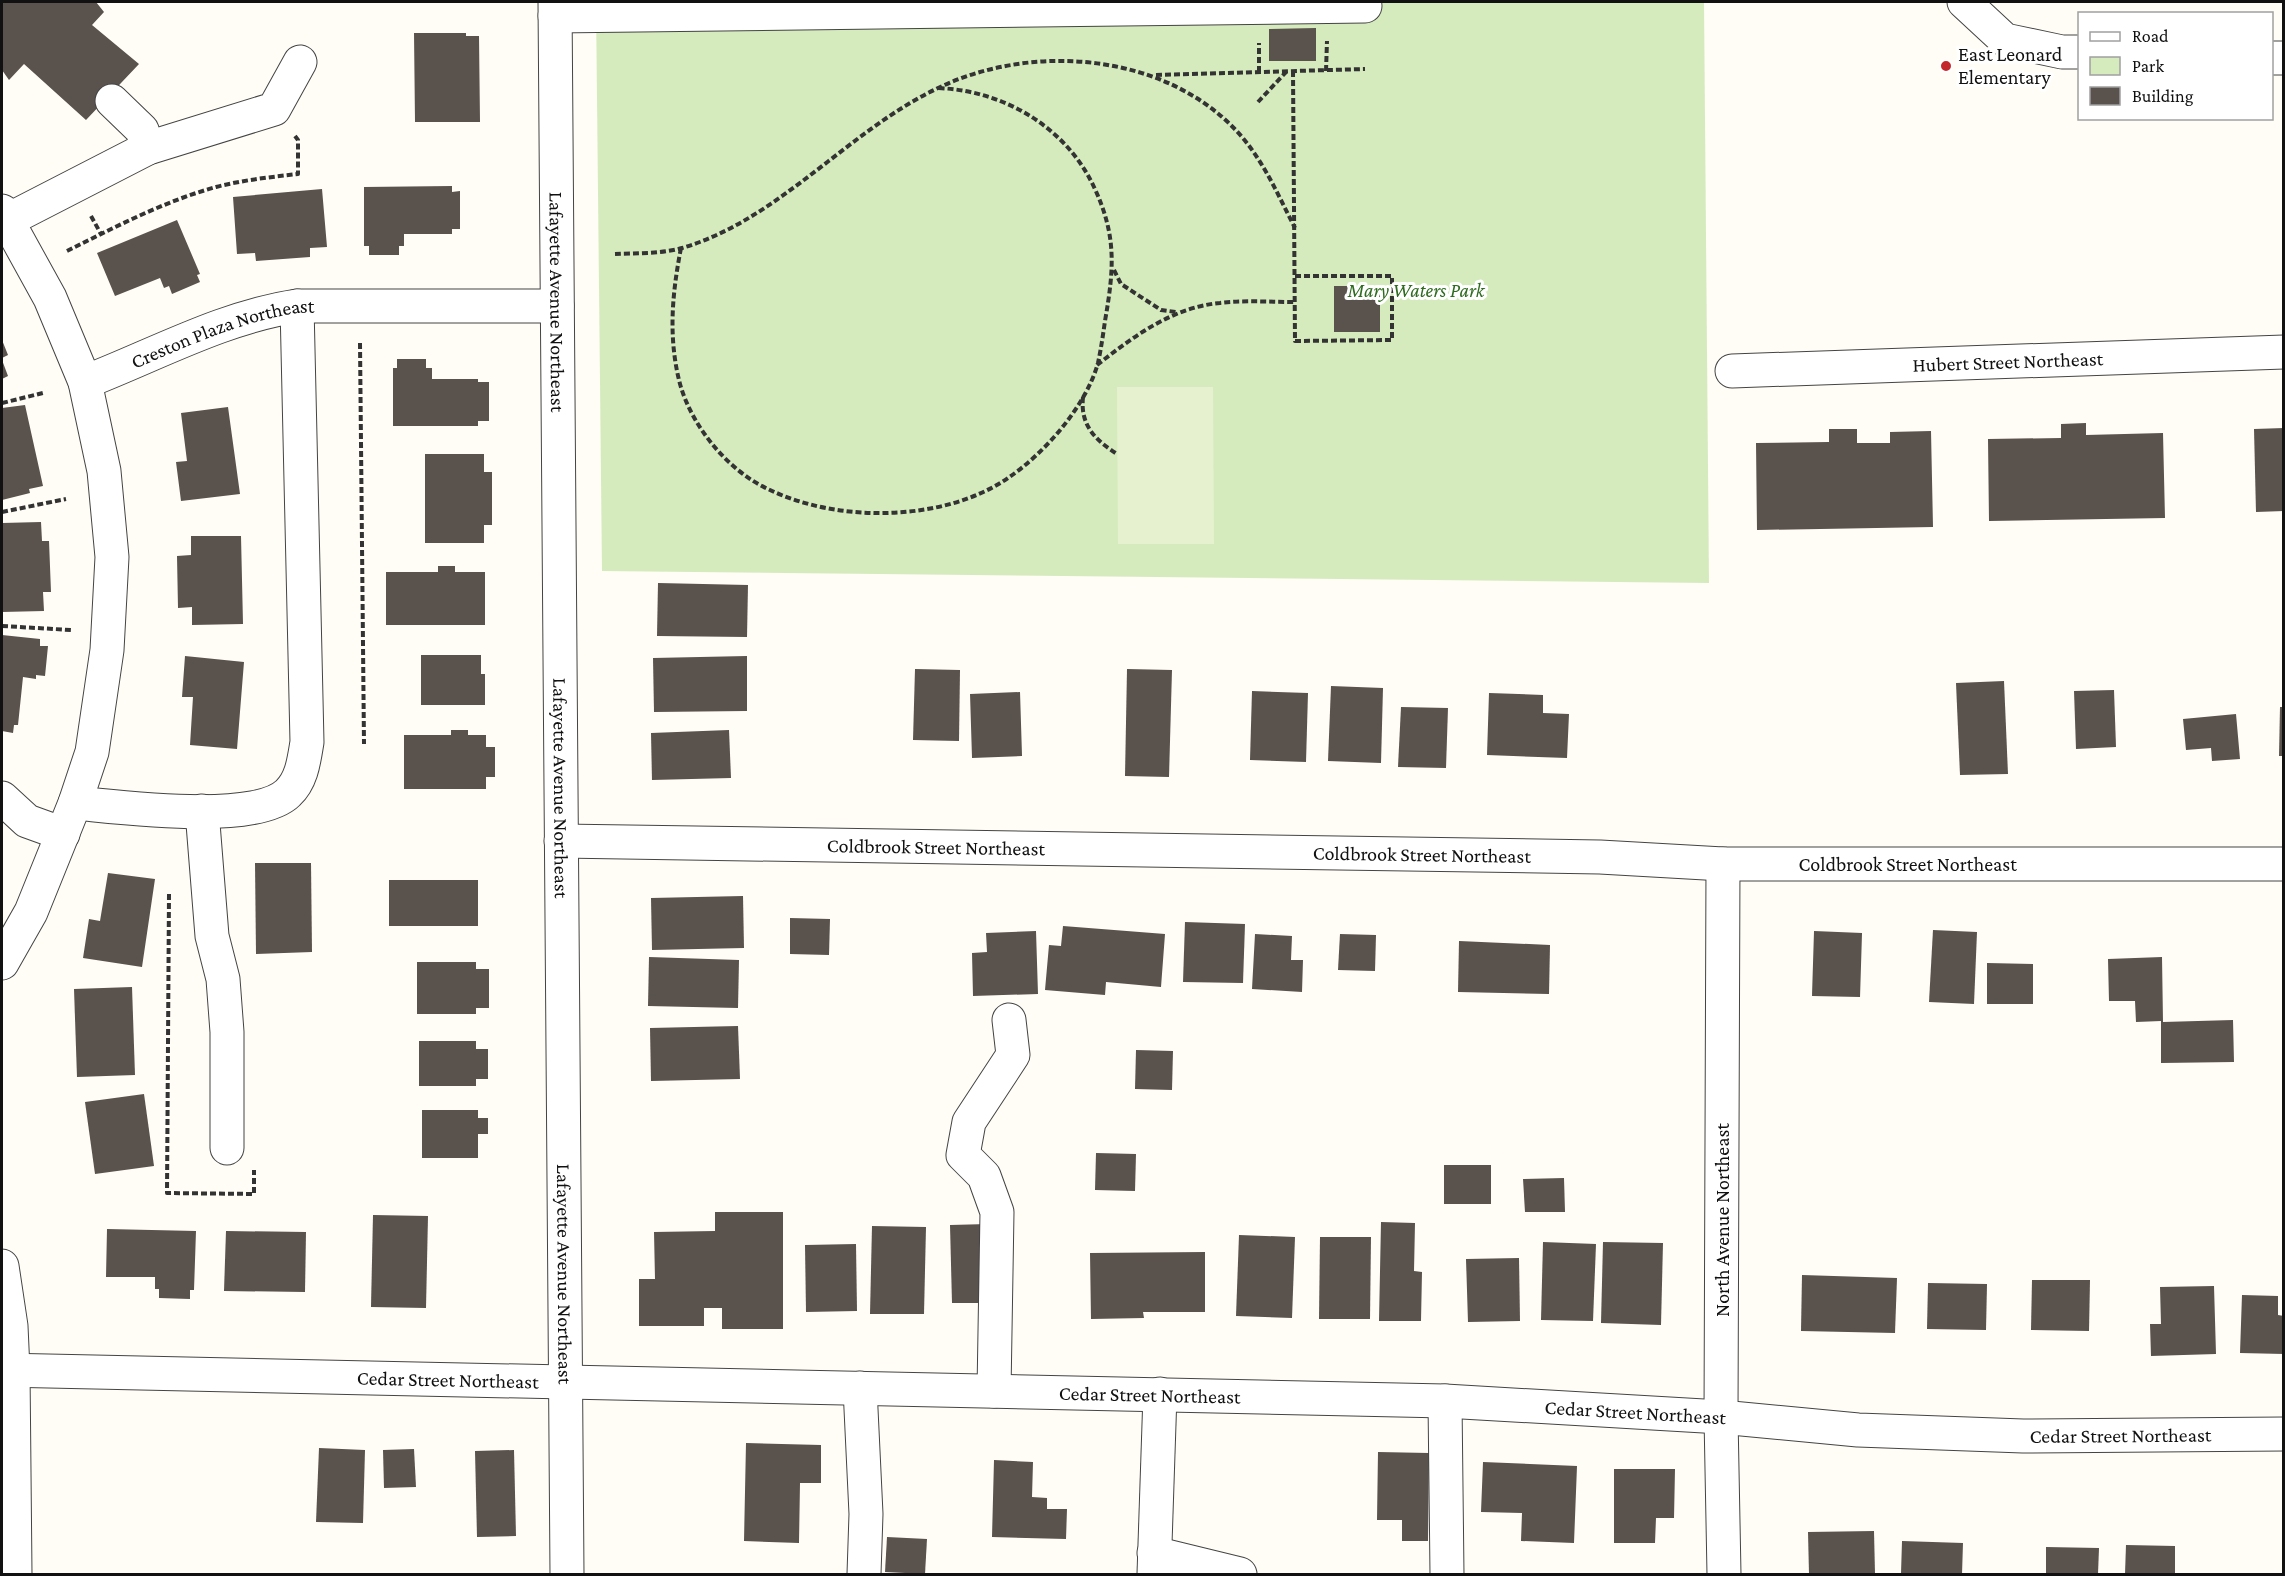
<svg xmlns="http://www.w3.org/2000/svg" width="2285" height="1576" viewBox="0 0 2285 1576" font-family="'Crimson Pro',serif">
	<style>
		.green { fill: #d5ebbd }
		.pitch { fill: #e6f2cf }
		.building { fill: #5a524d }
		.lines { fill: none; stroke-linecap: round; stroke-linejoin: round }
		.minor-casing { stroke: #444; stroke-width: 35 }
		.path { stroke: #333; stroke-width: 4; stroke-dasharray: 6 3; stroke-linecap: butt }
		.minor { stroke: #fff; stroke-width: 33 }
		.poi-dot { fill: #c4262e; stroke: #fff; stroke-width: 2 }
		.labels { text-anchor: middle; stroke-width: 6; stroke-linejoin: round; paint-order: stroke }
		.poi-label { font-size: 20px; fill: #111; stroke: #fff; text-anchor: start }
		.park-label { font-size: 20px; font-style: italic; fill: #2f6b1f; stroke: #fff }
		.street-label { font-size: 20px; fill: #111; stroke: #fff }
	</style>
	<rect width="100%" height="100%" fill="#fffdf5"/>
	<path class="green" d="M596,2H1704L1709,583L602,571Z"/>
	<path class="pitch" d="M1117,387H1213L1214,544H1118Z"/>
	<g class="building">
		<path d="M2,2H96L104,12L92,25L139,64L86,120L24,64L9,80L2,70Z"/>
		<path d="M1316,28V61H1269V29Z"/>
		<path d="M414,33H466V36H479L480,122H415Z"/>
		<path d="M452,186V192L460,191V229H452V234H404V246H399V255H369V246H364V187Z"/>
		<path d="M322,189L327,247L310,248V257L256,261L255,253L237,254L233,197Z"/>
		<path d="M177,220L200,274L197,275L200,282L172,294L169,286L164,288L160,278L115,296L97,253Z"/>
		<rect x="1334" y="286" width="46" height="46"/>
		<path d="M2,340L8,355L2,358Z"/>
		<path d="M397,359H426V368H432V379H478V382H489V421H478V426H393V368H397Z"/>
		<path d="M2,360L8,376L2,379Z"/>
		<path d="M25,405L43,486L29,489L30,493L2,500V408Z"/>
		<path d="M228,407L240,494L181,501L176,462L187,461L181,413Z"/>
		<path d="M2086,423V435L2163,433L2165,518L1989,521L1988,439L2061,438V424Z"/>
		<path d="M2284,428V511L2256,512L2254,429Z"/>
		<path d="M1829,429H1857V443H1890V432L1931,431L1933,527L1757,530L1756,443L1829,442Z"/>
		<path d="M425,454H484V472H492V525H484V543H425Z"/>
		<path d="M41,522L42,541H49L51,592H43L44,611L2,612V523Z"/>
		<path d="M191,536H241L243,624L192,625V607L178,608L177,556L191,555Z"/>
		<path d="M438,566H455V572H485V625H386V572H438Z"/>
		<path d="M658,583L748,585L747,637L657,636Z"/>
		<path d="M2,635L40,639V646H48L45,676L36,675V679L23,677L18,725H14L13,733L2,731Z"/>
		<path d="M421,655H481V674H485V705H421Z"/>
		<path d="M185,656L244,662L237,749L190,745L193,697H182Z"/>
		<path d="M747,656V711L654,712L653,658Z"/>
		<path d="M915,669L960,670L959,741L913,740Z"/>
		<path d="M1127,669L1172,670L1169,777L1125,776Z"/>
		<path d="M2004,681L2008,774L1960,775L1956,683Z"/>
		<path d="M1331,686L1383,688L1381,763L1328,761Z"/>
		<path d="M2114,690L2116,747L2076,749L2074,691Z"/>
		<path d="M1252,691L1308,693L1306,762L1250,760Z"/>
		<path d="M1020,692L1022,756L972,758L970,694Z"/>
		<path d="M1489,693L1543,695V713L1569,714L1567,758L1487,755Z"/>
		<path d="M1401,707L1448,708L1446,768L1398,767Z"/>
		<path d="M2280,707H2284V756H2279Z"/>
		<path d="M2236,714L2240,759L2212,761L2211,748L2186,750L2183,719Z"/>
		<path d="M451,730H468V735H486V747H495V777H486V789H404V735H451Z"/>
		<path d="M729,730L731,778L652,780L651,733Z"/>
		<path d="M255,863H311L312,952L256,954Z"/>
		<path d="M108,873L155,879L142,967L83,958L89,919L100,921Z"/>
		<rect x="389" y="880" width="89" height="46"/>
		<path d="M743,896L744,948L652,950L651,898Z"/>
		<path d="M790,918L830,919L829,955L790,954Z"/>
		<path d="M1185,922L1245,924L1243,983L1183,982Z"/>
		<path d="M1063,926L1165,934L1161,987L1106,982L1105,995L1045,990L1049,945L1061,946Z"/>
		<path d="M1933,930L1977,932L1974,1004L1929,1002Z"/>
		<path d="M1036,931L1038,994L973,996L972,953L987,952L986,933Z"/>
		<path d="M1814,931L1862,933L1860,997L1812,996Z"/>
		<path d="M1255,934L1292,936L1291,960H1303L1302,992L1252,989Z"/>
		<path d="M1340,934L1376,935L1375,971L1338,970Z"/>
		<path d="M1459,941L1550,945L1549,994L1458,992Z"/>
		<path d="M649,957L739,960L738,1008L648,1006Z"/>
		<path d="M2162,957L2163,1022L2233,1020L2234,1062L2161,1063V1021L2136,1022L2135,1001H2109L2108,959Z"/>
		<path d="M417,962H476V969H489V1008H476V1014H417Z"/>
		<path d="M1987,963L2033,964V1004H1987Z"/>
		<path d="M132,987L135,1075L77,1077L74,989Z"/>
		<path d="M738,1026L740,1079L651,1081L650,1028Z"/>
		<path d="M419,1041H476V1049H488V1079H476V1086H419Z"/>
		<path d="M1136,1050L1173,1051L1172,1090L1135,1089Z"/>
		<path d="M144,1094L154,1166L95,1174L85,1102Z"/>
		<path d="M422,1110H478V1118H488V1134H478V1158H422Z"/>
		<path d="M1096,1153L1136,1154L1135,1191L1095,1190Z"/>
		<rect x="1444" y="1165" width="47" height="39"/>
		<path d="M1564,1178L1565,1212H1525L1523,1179Z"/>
		<path d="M715,1212H783V1329H722V1308H704V1326H639V1279H655L654,1232L715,1231Z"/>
		<path d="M373,1215L428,1216L426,1308L371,1307Z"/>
		<path d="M1381,1222L1415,1223L1414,1271L1422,1272L1421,1321H1379Z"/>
		<path d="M988,1224L1005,1303H952L950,1225Z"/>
		<path d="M872,1226L926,1227L924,1314H870Z"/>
		<path d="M107,1229L196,1231L194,1290H190V1299L159,1298V1289H155V1277H106Z"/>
		<path d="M226,1231L306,1232L305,1292L224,1291Z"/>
		<path d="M1239,1235L1295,1237L1292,1318L1236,1316Z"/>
		<path d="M1320,1237H1371L1370,1319H1319Z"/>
		<path d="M1543,1242L1596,1244L1593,1321L1541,1320Z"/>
		<path d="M1603,1242L1663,1243L1661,1325L1601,1323Z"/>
		<path d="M856,1244L857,1311L806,1312L805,1245Z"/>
		<path d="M1205,1252V1312H1143L1144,1318L1091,1319L1090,1253Z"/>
		<path d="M1519,1258L1520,1321L1468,1322L1466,1259Z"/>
		<path d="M1802,1275L1897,1278L1895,1333L1801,1331Z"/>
		<path d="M2032,1280H2090L2089,1331L2031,1330Z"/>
		<path d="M1928,1283L1987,1284L1986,1330L1927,1329Z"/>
		<path d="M2214,1286L2216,1354L2151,1356L2150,1324H2161L2160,1287Z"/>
		<path d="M2242,1295L2278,1296V1315L2284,1316V1354L2240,1353Z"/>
		<path d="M746,1443L821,1445V1483H800L799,1543L744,1541Z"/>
		<path d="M319,1448L365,1450L363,1523L316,1522Z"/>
		<path d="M414,1449L416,1487L384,1488L383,1450Z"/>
		<path d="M514,1450L516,1536L477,1537L475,1451Z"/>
		<path d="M1378,1452L1429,1453L1428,1541H1402V1520H1377Z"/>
		<path d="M994,1460L1033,1462L1032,1497L1047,1498V1509H1067L1066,1539L992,1537Z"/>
		<path d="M1483,1462L1577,1466L1574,1543L1521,1541L1522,1513L1481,1512Z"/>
		<path d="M1614,1469H1675L1674,1518H1656L1655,1543H1614Z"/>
		<path d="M1874,1531L1875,1574H1809L1808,1532Z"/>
		<path d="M887,1537L927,1539L925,1574L885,1572Z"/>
		<path d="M1902,1541L1963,1543L1962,1574H1901Z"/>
		<path d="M2126,1545L2175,1546V1574H2125Z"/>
		<path d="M2046,1547L2099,1548L2098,1574H2046Z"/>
	</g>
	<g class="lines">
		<g class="minor-casing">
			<g id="minor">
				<path id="s1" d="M555,2L567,1574"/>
				<path d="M1964,2L2005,40L2062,52H2080"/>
				<path d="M555,16L1365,6"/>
				<path d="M2272,58H2284"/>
				<path d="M112,101L142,130L148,148"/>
				<path d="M2,211L50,298L85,382L104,471L112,557L107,650L92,752L75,803L31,912L2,963"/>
				<path d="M8,220L148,148L274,109L300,62"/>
				<path id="s2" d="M1732,371L2284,352"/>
				<path id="s3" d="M85,382C155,355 223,317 297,306H557"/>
				<path d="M2,798L27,821L63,834"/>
				<path d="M75,803C120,807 256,825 288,793C302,780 304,760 307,742L297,306"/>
				<path d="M202,811L212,936L223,979L227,1032V1148"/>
				<path id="s4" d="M561,841L1600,857L1723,864H2284"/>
				<path d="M1723,864L1721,1417L1724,1574"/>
				<path d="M2,1266L11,1326L13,1370L15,1574"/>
				<path id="s5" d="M2,1370L1445,1401L1721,1417L1858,1430L2023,1436L2284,1434"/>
				<path d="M860,1388L866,1514L864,1574"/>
				<path d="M994,1391L997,1212L984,1176L963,1155L969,1122L1013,1055L1009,1020"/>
				<path d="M1445,1401L1447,1574"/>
				<path d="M1154,1553L1240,1574"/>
				<path d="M1154,1574L1160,1394"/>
			</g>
		</g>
		<g class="path">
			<path d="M1293,71L1295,341L1392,340V276H1295"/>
			<path d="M1326,71L1327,41"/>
			<path d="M1259,72V43"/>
			<path d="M1156,75L1365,69"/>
			<path d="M1258,102L1287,71"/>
			<path d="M91,216L101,234"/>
			<path d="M681,248C672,294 668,338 680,384C692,427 729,472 770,490C839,523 944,522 1008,478C1045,453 1086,406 1098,363C1101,349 1103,335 1105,321C1114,269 1117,236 1094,187C1066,127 1003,90 937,88"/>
			<path d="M67,251C115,227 165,201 216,187C243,180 271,177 298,174V140L295,136"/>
			<path d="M615,254C636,253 661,254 682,248C778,220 847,132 936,89C1033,41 1170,53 1242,137C1265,164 1279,197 1295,228"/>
			<path d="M1114,270L1121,284L1161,310L1176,312"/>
			<path d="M360,343L364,744"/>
			<path d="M1097,365C1134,336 1173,307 1220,303C1245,300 1270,302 1295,302"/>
			<path d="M1083,397C1080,425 1095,440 1117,454"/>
			<path d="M2,403L43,393"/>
			<path d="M2,512L66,499"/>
			<path d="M2,626L71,630"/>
			<path d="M169,894L167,1193L254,1194V1170"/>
		</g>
		<use href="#minor" class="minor"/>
	</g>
	<circle class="poi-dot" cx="1946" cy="66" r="6"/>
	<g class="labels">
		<g class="poi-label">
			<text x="1958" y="61">East Leonard<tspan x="1958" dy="23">Elementary</tspan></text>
		</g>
		<g class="park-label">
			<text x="1416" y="297">Mary Waters Park</text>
		</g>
		<g class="street-label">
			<text dy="7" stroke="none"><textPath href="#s1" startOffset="300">Lafayette Avenue Northeast</textPath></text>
			<text dy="7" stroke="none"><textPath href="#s3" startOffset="147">Creston Plaza Northeast</textPath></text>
			<text dy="7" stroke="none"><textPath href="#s2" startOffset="276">Hubert Street Northeast</textPath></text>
			<text dy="7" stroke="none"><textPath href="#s1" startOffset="786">Lafayette Avenue Northeast</textPath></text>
			<text dy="7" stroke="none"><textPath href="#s4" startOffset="375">Coldbrook Street Northeast</textPath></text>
			<text dy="7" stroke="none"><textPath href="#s4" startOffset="861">Coldbrook Street Northeast</textPath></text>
			<text dy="7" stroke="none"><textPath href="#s4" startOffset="1347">Coldbrook Street Northeast</textPath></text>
			<text transform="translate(1722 1220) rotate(-90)" y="7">North Avenue Northeast</text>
			<text dy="7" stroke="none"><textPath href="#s1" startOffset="1272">Lafayette Avenue Northeast</textPath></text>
			<text dy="7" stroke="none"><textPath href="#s5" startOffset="446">Cedar Street Northeast</textPath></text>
			<text dy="7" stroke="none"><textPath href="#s5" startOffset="1148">Cedar Street Northeast</textPath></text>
			<text dy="7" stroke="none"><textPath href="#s5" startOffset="1634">Cedar Street Northeast</textPath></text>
			<text dy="7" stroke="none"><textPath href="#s5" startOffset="2120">Cedar Street Northeast</textPath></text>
		</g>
	</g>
	<rect width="2285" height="1576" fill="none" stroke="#111111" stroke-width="6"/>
	<rect x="2078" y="12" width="195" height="108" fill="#ffffff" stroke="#a0a0a0" stroke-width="1.5"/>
	<rect x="2090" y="32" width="30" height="9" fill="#ffffff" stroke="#a0a0a0" stroke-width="1.5"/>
	<text x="2132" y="42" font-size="18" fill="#111111">Road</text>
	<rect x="2090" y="57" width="30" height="18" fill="#d5ebbd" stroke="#a0a0a0" stroke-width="1.5"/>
	<text x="2132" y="72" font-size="18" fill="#111111">Park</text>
	<rect x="2090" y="87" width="30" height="18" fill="#5a524d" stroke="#a0a0a0" stroke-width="1.5"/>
	<text x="2132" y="102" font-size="18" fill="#111111">Building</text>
</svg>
